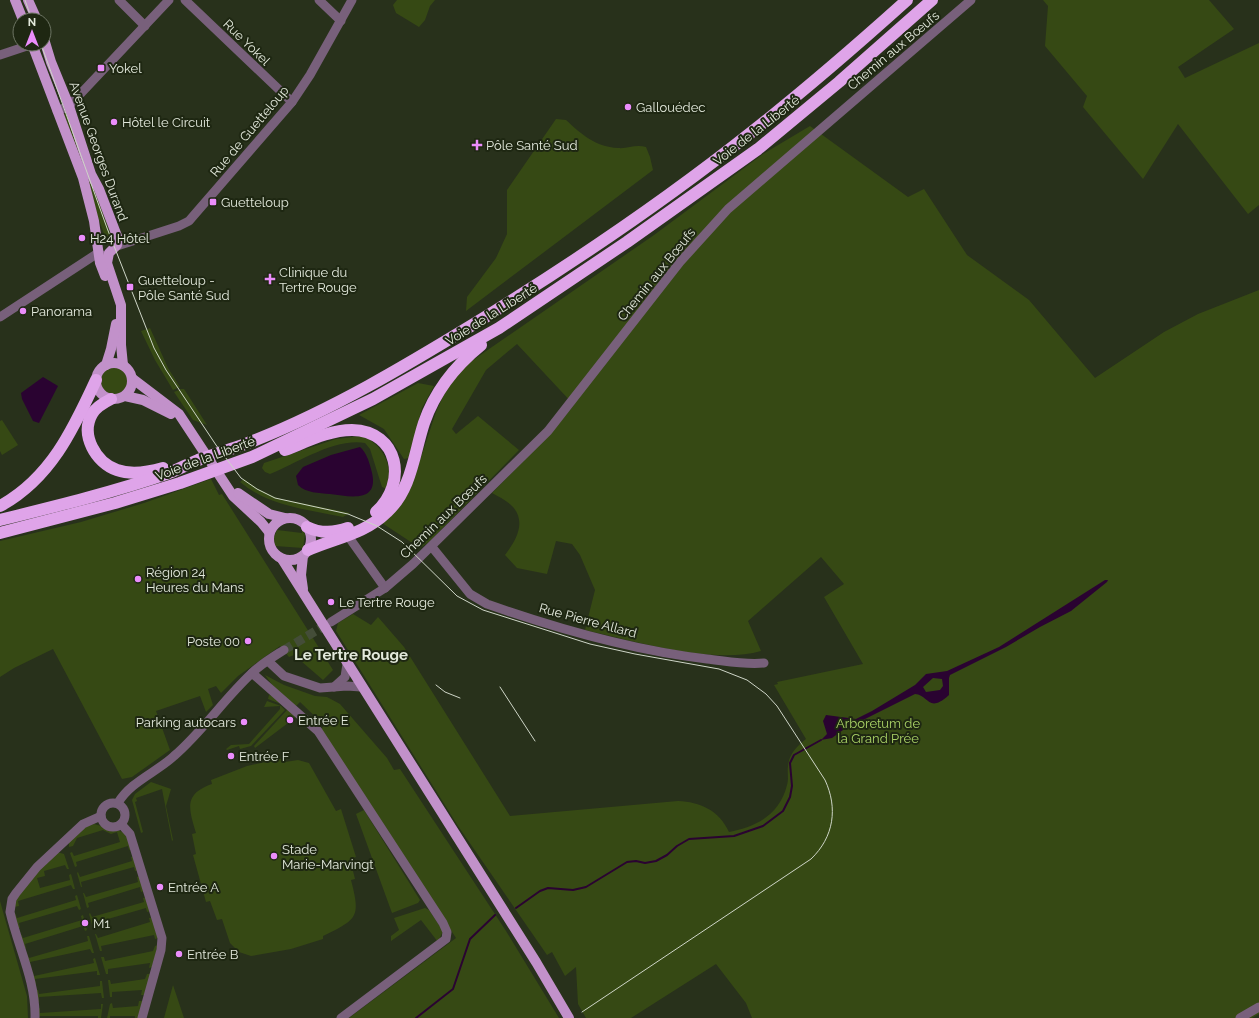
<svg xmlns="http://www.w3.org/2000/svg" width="1259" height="1018" viewBox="0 0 1259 1018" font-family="Raleway,sans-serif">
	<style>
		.green { fill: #364914 }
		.water { fill: #2a0331; fill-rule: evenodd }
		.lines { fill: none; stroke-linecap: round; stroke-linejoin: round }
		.stream { stroke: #2a0331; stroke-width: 2 }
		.minor-tunnel { stroke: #444d38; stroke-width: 9; stroke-dasharray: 9 4.5; stroke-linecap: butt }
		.minor { stroke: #78607b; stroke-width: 9 }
		.major { stroke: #c291ca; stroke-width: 10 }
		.highway { stroke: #dfa4e9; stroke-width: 12 }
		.tram { stroke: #ced5c7; stroke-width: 1 }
		.poi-dot { fill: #eb8dfb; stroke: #1e2712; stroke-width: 1.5 }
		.labels { text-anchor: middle; stroke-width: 4; stroke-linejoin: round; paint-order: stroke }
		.street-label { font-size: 13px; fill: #e3e9dc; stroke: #1e2712 }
		.poi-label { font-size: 13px; fill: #e3e9dc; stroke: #1e2712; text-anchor: start }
		.park-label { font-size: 13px; fill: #abd467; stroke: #1e2712 }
		.quarter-label { font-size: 15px; font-weight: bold; fill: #e3e9dc; stroke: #1e2712 }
	</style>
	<rect width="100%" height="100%" fill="#28311b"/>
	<g class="green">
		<path d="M397,0H435L430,6L425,20L419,27L396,13L393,5Z"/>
		<path d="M1043,0H1209L1234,29L1178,67L1185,78L1259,43V205L1248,214L1178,124L1143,179L1083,107L1087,96L1045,46L1048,6Z"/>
		<path d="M68,112L111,236L109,240H107L104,234L62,115Z"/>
		<path d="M556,119L566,120C581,134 596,147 618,148C628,149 635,144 646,147L650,157L653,170L466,311L467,297L496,258L507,234V190Z"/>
		<path d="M810,126L908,197L924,189L967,255L1029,300L1095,378L1164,332L1198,314L1259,290V1014L1252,1018H752L746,1003L716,964L631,1018H586L578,1004L576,967L565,976L552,952L547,955L458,826L336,631L338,623L353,614L371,625L378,617L404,647L510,816L678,801C700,802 719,810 729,832C757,827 780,814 787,785C789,779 787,772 788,766C789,754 797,746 806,739L774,685L778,684L777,682L863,664L824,597L844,584L821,557L748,621L761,651C713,665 634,641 585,630L595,590L580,555L572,544L556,541L547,574L517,568L505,555C515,542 527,523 513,507C508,501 499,497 492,493L549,435L574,405L517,344L486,370L452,429L456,434L478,416L519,450L429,542L420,548L382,523L415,475L436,412L446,390L466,365L654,235L763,154Z"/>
		<path d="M150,328L168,368L180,387L173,390L155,360L141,331Z"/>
		<circle cx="114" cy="380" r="14"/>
		<path d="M418,383L434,386L422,408L409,458L404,459L384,429L359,415Z"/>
		<path d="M181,389H184L207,425L193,420L174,392Z"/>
		<path d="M2,420L18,445L2,455L0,451V421Z"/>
		<path d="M361,436C376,440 389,457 389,473C389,478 388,484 387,489L382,487L370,449L365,443C334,438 298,463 270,474L265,472L262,468L264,463L336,439Z"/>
		<path d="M211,479L219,495L222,494L333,670L323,680L294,655L289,657L280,646L238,676L221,693L216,686L208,689L213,705L206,712L200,696L156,711L170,750L132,777L122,779L53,649L14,668L0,677V541L81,522L144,503Z"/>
		<path d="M244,479L258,489L277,498L350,513L343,517C306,509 270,507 240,482Z"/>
		<path d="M277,530L302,533V530L305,534L303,548L275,546L274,537Z"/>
		<path d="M265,675L284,685L315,696L327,697L340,704L387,758L394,770L400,769L506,931L559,1018H349L456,938L321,730L324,725L300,702L295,707L273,686Z"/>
		<path d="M269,695L278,698L296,716L293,719L291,717L287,721L288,723L255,748L254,746L287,710L281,704L268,699Z"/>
		<path d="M267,701L281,706L285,710L251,746L240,749L239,746L227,750L226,749L231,745L249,744L280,709V706L264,707Z"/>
		<path d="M284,758L285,762L298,760L309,763L336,811L341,809L356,857L350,859L355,879L351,880C361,918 357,919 323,936V939L291,949L251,956L239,952L230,943L222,919L217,920L210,901L206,902L193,855L196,854L192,834L196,833C189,809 183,794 212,784L211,780L247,766Z"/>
		<path d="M151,782L171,789L166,806L173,840L172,841L162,789L136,798L137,801L135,802L143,832L141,833L132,800L135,794Z"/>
		<path d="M364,810L420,900L418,903L392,913L356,814Z"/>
		<path d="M94,824L123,832L127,835L133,849L129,850L128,846L76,862L77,866L75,867L70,853L72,852L74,856L120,842L117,832L111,834L103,830L77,838L73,846L69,847V841L83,828Z"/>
		<path d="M57,852L64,854L69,869H67L65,865L44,871L45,876L37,878L40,888L70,880L69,875L71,874L75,889H73L71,885L18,901L19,906L14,907C18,889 44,866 57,852Z"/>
		<path d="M134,856L139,870L135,871L134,867L81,882L82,887H81L77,873L78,872L80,877L132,861L131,857Z"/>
		<path d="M140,876L145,891L141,892L140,887L88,903L89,907L87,908L83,893H84L86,897L138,882L137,877Z"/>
		<path d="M77,895L81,909L79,910L77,906L19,923L20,928H18L14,914L15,913L17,918L76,900L75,896Z"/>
		<path d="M147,897L151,911L147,912L146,908L94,923L95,928H93L89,914L90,913L92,917L144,902L143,898Z"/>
		<path d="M0,901L27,996L28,1018H0Z"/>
		<path d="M425,908L429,910L443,931L438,942L421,920L391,941V936L399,930L394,918Z"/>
		<path d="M83,915L87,930L85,931L83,926L25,944L26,948L24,949L19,934H21L23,938L82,920L81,916Z"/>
		<path d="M153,917L159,938L155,939L154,935L101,946L102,951H100L95,934H96L98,938L150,922L149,918Z"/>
		<path d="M87,936H89L94,953H92L90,949L30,962L31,966L26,955L27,954L29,958L88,941Z"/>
		<path d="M158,945L152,967L149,968L150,963L108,969V974H106L101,957H104L105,961L153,951L155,946Z"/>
		<path d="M95,958L100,975H97V971L35,979L36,984H34L31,973L33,972L34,976L94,963L93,959Z"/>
		<path d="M147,974H151L145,995H141L142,990L112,992V997H110L108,980H110L111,984L145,979Z"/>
		<path d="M100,981H102L104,998H102L101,993L39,997V1002H37L36,990H38L39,994L100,986Z"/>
		<path d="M173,985L184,1018H164Z"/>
		<path d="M139,1001H143L139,1018H135V1016H110V1018H107L110,1004L112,1003L113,1008L138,1006Z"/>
		<path d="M101,1004H103L101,1018H98V1016H40L38,1018V1009L40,1008V1013L101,1009Z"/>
	</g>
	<g class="water">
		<path d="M43,377L58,386L39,423L33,421L22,399L21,393Z"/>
		<path d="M360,447C366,452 369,461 371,469C381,503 352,497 330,494C319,493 306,493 298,485L296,476L303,467L331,455Z"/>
		<path d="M1105,580H1108L1107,582L1071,611L1040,627L1006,647L950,675L949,678V695C928,714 929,695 915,694L843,730L832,738L821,740L827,734L823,721L826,715L856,719L872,711L915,685L926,674L947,671L999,647ZM933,678L942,679L943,686L940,690L926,692L923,687Z"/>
	</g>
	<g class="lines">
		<g class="stream">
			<path d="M516,908L540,891L548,888L573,890L586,887L627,862L636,861L645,863L656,861L667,855L677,846L689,839L734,836L763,826L783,811L790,797L792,786L790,763L794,755L821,740"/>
			<path d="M416,1018L453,989L470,939L495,915"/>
		</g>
		<path class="minor-tunnel" d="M284,650L329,623"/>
		<g class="minor">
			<path d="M119,0L145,26"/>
			<path d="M185,0L292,102"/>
			<path d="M319,0L341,21"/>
			<path d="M0,55L33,44"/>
			<path d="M57,111L69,106L169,0"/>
			<path d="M114,247L179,226L189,221L195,214L292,102L310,75L352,0"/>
			<path d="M0,317L98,253L104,256"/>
			<path d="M348,536L385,588"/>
			<path d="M432,547L470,594L487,604C558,629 631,650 707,659C726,661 745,665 764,663"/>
			<path d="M331,622L385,588L413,564L548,431L680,262L728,209L971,0"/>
			<path d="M268,661L284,676L320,688L347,686L361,687"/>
			<path d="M252,673L318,731L443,923L447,932L446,939L341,1018"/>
			<path d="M334,687L345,677L347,664"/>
			<circle cx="113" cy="815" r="12"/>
			<path d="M118,803C130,782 157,772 174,756C203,731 224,699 252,673C261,664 273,657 284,650"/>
			<path d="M121,824L130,834L162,938L161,950L142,1018"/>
			<path d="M35,1018C36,981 18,947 10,912L12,899L16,893L37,867L83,824L101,816"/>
			<path d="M1240,1018L1259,1007"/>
		</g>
		<g class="major">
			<path d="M15,0L23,20"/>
			<path d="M28,0L37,20"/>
			<path d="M44,39L51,62L69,106L91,174L99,189L117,236V245L109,253L107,263L121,305V345L123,365"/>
			<path d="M32,44L83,178L94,221L100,263L105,276"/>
			<circle cx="114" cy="381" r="18"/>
			<path d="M106,365L111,349L116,324"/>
			<path d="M133,379L179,414L233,496L261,522L269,532"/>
			<path d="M125,396L143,400L171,414"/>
			<path d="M238,493L269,514L285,518"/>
			<circle cx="290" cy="539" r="21"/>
			<path d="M303,556L301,575L303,589"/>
			<path d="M282,559L536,962L569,1018"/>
		</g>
		<g class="highway">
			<path d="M111,399C103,403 96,407 92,414C80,435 96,463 117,470C131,475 149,472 163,468"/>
			<path d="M285,450C306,442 329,430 352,430C399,431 408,483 376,512"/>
			<path d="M0,506C50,479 73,430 96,380"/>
			<path d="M0,520C57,506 114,492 169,473C179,469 188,464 198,460C218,453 239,447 258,439C333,409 405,366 474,324C570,265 665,201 753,131C806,89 857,45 907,0"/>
			<path d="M307,527C321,534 334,533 348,528"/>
			<path d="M0,533L115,503L180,483L252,457L373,399L499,328L627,242L758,149L839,82L932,0"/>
			<path d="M308,550C335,538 365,534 387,512C412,489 414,453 424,423C435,391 455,366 481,345"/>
		</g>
		<g class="tram">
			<path d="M25,0L32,20"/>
			<path d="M41,44L107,228L154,348L166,370L216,445L241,478L257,489L275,498L348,514L377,526L402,542L457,596L483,610L590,644L635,654L719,669L747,680L766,694L777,706L825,780C838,808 834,837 811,859L582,1012"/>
			<path d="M436,685L445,692L460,698"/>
			<path d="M500,687L535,741"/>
		</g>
	</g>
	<g class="poi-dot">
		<rect x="97" y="64" width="8" height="8" rx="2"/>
		<circle cx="628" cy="107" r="4"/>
		<circle cx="114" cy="122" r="4"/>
		<path d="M475 139h4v4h4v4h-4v4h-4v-4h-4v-4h4z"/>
		<rect x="209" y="198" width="8" height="8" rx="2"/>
		<circle cx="82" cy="238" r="4"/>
		<path d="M268 273h4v4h4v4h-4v4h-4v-4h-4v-4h4z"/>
		<rect x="126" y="283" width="8" height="8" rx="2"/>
		<circle cx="23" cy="311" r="4"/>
		<circle cx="138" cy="579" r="4"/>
		<circle cx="331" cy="602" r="4"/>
		<circle cx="248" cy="641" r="4"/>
		<circle cx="290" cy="720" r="4"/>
		<circle cx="244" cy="722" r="4"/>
		<circle cx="231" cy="756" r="4"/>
		<circle cx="274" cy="856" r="4"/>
		<circle cx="160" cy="887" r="4"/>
		<circle cx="85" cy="923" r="4"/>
		<circle cx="179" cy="954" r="4"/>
	</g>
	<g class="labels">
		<g class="street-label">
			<text transform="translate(247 42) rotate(44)" y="5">Rue Yokel</text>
			<text transform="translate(893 50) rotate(-40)" y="5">Chemin aux Bœufs</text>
			<text transform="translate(756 130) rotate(-38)" y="5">Voie de la Liberté</text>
			<text transform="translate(249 131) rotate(-50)" y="5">Rue de Guetteloup</text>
			<text transform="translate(99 151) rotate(70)" y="5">Avenue Georges Durand</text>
			<text transform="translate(656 274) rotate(-51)" y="5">Chemin aux Bœufs</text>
			<text transform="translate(491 314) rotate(-32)" y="5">Voie de la Liberté</text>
			<text transform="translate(205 458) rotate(-20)" y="5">Voie de la Liberté</text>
			<text transform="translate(443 516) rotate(-44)" y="5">Chemin aux Bœufs</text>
			<text transform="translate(588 620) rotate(15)" y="5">Rue Pierre Allard</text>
		</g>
		<g class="poi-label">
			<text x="109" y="73">Yokel</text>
			<text x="636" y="112">Gallouédec</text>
			<text x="122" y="127">Hôtel le Circuit</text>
			<text x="486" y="150">Pôle Santé Sud</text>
			<text x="221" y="207">Guetteloup</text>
			<text x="90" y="243">H24 Hôtel</text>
			<text x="279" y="277">Clinique du<tspan x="279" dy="15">Tertre Rouge</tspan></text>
			<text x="138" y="285">Guetteloup -<tspan x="138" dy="15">Pôle Santé Sud</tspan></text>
			<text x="31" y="316">Panorama</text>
			<text x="146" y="577">Région 24<tspan x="146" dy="15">Heures du Mans</tspan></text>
			<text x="339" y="607">Le Tertre Rouge</text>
			<text x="240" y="646" text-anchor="end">Poste 00</text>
			<text x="298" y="725">Entrée E</text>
			<text x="236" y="727" text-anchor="end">Parking autocars</text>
			<text x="239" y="761">Entrée F</text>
			<text x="282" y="854">Stade<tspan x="282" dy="15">Marie-Marvingt</tspan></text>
			<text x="168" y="892">Entrée A</text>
			<text x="93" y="928">M1</text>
			<text x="187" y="959">Entrée B</text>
		</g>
		<g class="park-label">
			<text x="878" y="728">Arboretum de<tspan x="878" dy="15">la Grand Prée</tspan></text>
		</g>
		<g class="quarter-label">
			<text x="351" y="660">Le Tertre Rouge</text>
		</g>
	</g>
	<g transform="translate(32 32)"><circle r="19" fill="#1e2712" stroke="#6d7563"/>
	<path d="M0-3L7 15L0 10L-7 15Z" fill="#eb8dfb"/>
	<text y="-6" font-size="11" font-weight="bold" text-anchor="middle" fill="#e3e9dc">N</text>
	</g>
</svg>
